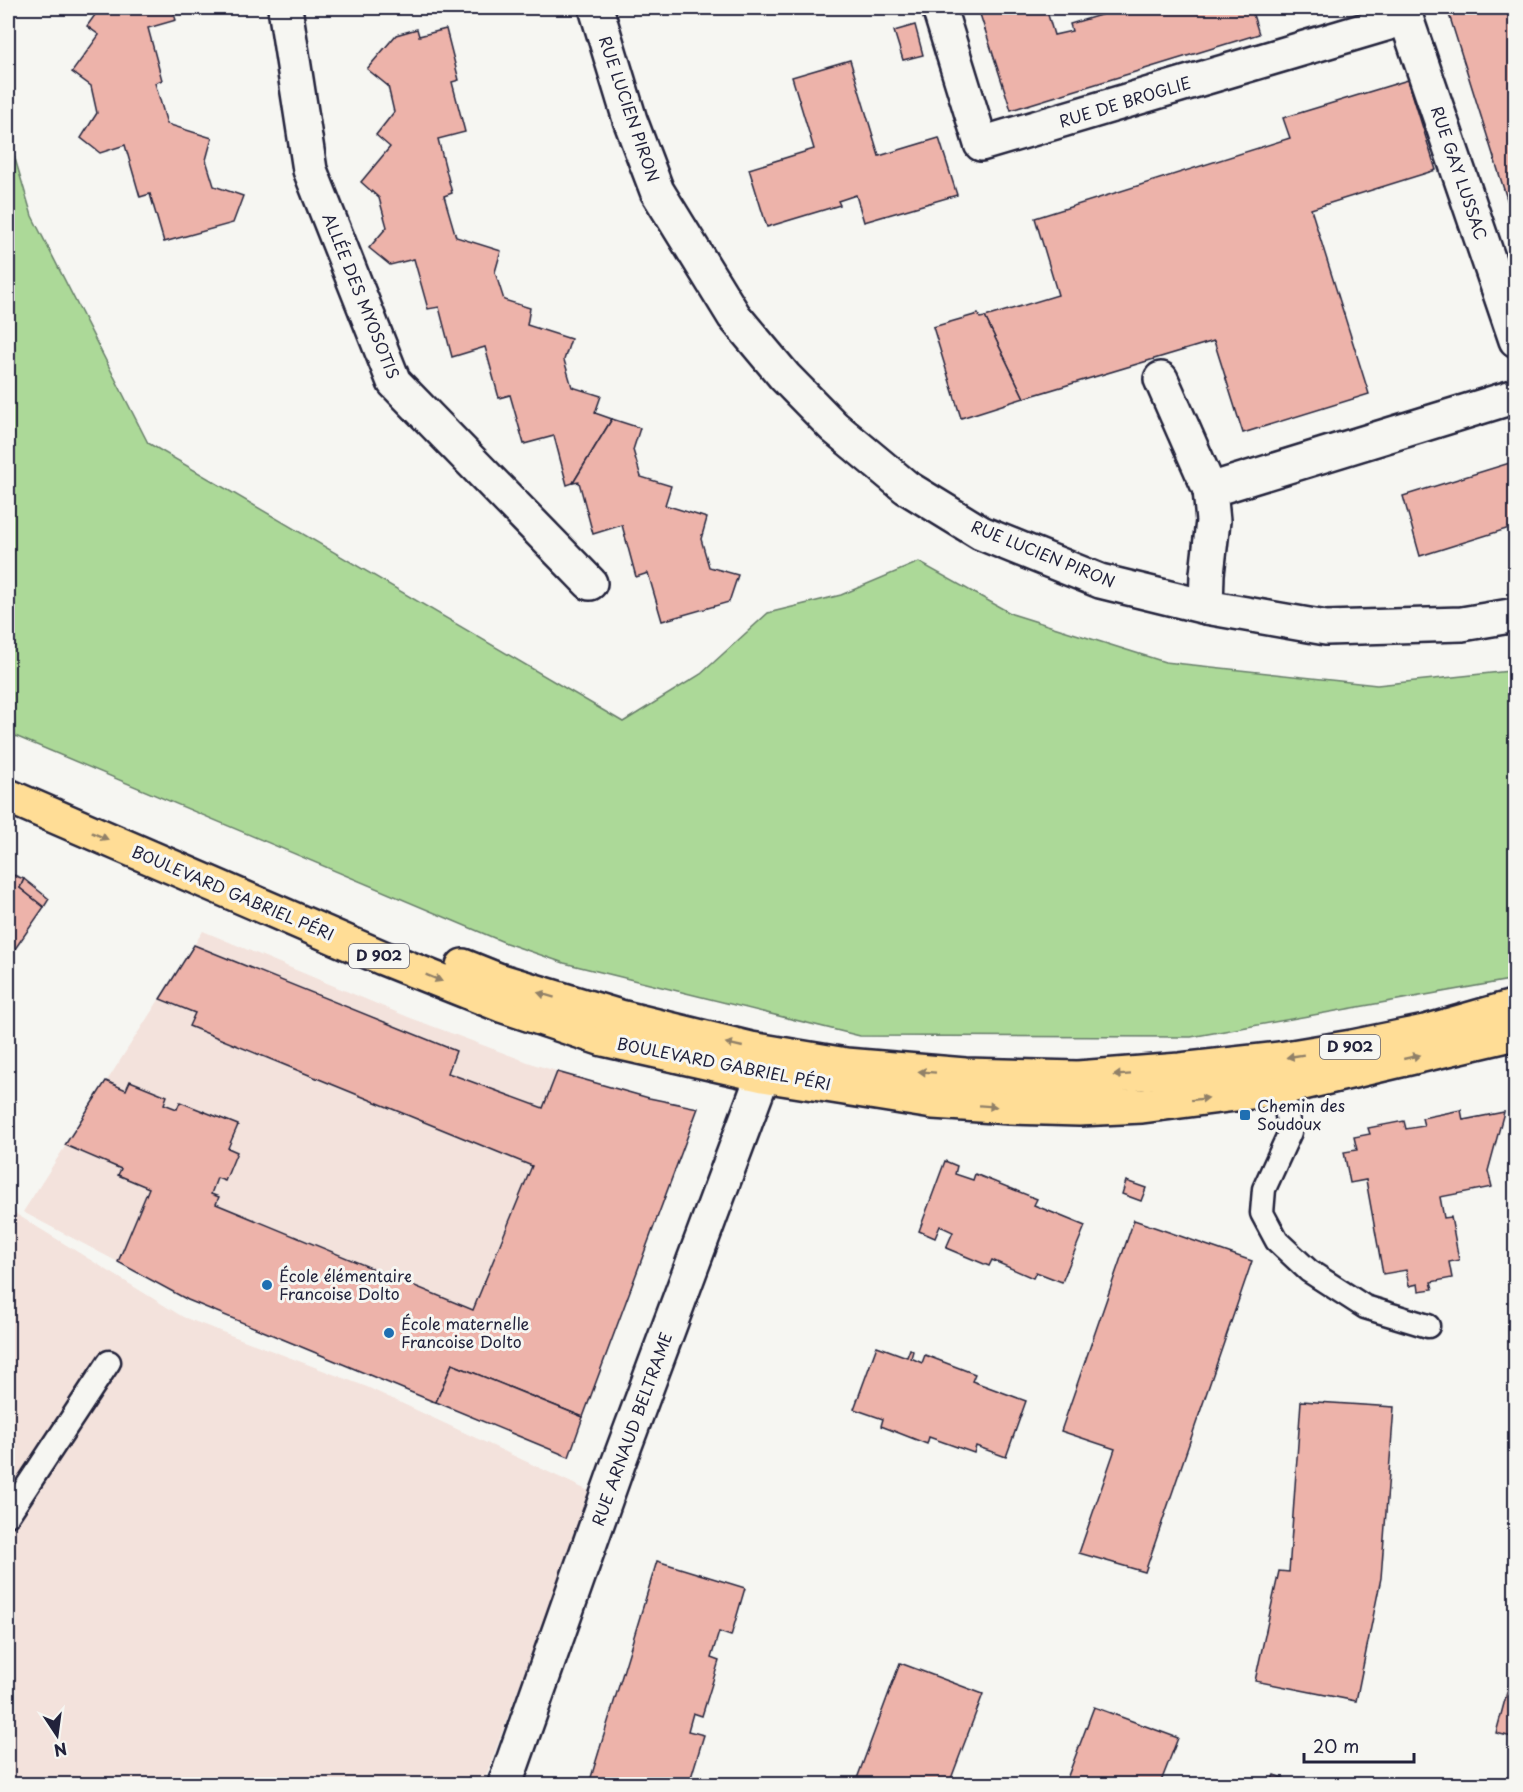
<svg xmlns="http://www.w3.org/2000/svg" width="1523" height="1792" viewBox="0 0 1523 1792" font-family="'Playpen Sans',sans-serif">
	<style>
		.built { fill: #f3e2dc }
		.green { fill: #acd998; stroke: #677e6a; stroke-width: 1.5 }
		.building { fill: #edb3aa; stroke: #22223b; stroke-width: 1.5 }
		.lines { fill: none; stroke-linecap: round; stroke-linejoin: round }
		.service-casing { stroke: #22223b; stroke-width: 27 }
		.minor-casing { stroke: #22223b; stroke-width: 38 }
		.primary-casing { stroke: #22223b; stroke-width: 38 }
		.service { stroke: #f6f6f2; stroke-width: 22 }
		.minor { stroke: #f6f6f2; stroke-width: 33 }
		.primary { stroke: #ffdd96; stroke-width: 33 }
		.oneway { fill: #908068 }
		.poi-dot { fill: #1f6fb2; stroke: #f6f6f2; stroke-width: 2 }
		.labels { text-anchor: middle; stroke-width: 6; stroke-linejoin: round; paint-order: stroke }
		.shield { fill: #f6f6f2; stroke: #626272; stroke-width: 1.5 }
		.shield-label { font-size: 15px; font-weight: bold; fill: #22223b }
		.street-label { font-size: 16px; fill: #22223b; stroke: #f6f6f2 }
		.poi-label { font-size: 16px; fill: #22223b; stroke: #f6f6f2; text-anchor: start }
	</style>
	<rect width="100%" height="100%" fill="#f6f6f2"/>
	<filter id="ink" filterUnits="userSpaceOnUse"><feTurbulence type="fractalNoise" baseFrequency=".0167" numOctaves="2"/><feDisplacementMap in="SourceGraphic" scale="12" xChannelSelector="R" yChannelSelector="G"/><feConvolveMatrix kernelMatrix="1 2 1 2 8 2 1 2 1" color-interpolation-filters="sRGB"/></filter>
	<g filter="url(#ink)">
		<g class="built">
			<path d="M203,931L408,1017L536,1065L649,1098L698,1108L569,1457L118,1262L23,1212Z"/>
			<path d="M8,1209L183,1317L367,1387L591,1492L483,1784H8Z"/>
		</g>
		<path class="green" d="M8,135L32,216L148,443L623,722L701,674L768,613L841,595L919,562L1012,614L1165,662L1377,685L1510,671L1515,666V979L1191,1037L860,1036L564,963L506,943L8,733Z"/>
		<g class="building">
			<path d="M100,8H172L176,20L148,28L162,80L155,83L167,124L212,138L206,160L214,186L243,196L233,223L164,242L150,194L140,197L125,145L100,153L81,138L97,113L91,86L72,72L99,35L87,26Z"/>
			<path d="M978,8H1046L1054,35L1072,31L1070,24L1124,8H1251L1259,34L1011,110Z"/>
			<path d="M1447,8H1516V214L1512,215Z"/>
			<path d="M915,25L923,55L903,60L894,31Z"/>
			<path d="M417,29L419,36L446,29L459,80L452,82L465,132L438,139L452,193L444,196L456,237L501,251L495,272L504,300L530,308L527,325L571,339L564,360L572,387L601,396L595,413L612,419L573,483L567,485L554,436L524,444L510,395L499,398L485,347L452,357L439,307L428,309L414,259L390,265L369,248L387,227L379,198L361,182L390,147L376,135L394,112L388,86L367,69L396,35Z"/>
			<path d="M850,60L879,156L939,138L957,195L864,222L856,195L838,201L840,205L767,227L749,169L814,149L792,77Z"/>
			<path d="M1408,80L1436,170L1311,209L1369,394L1243,433L1214,341L1024,398L985,317L1058,295L1035,218L1290,138L1283,118Z"/>
			<path d="M978,314L980,318L985,317L1024,398L961,418L933,327Z"/>
			<path d="M612,419L640,428L633,450L641,477L671,486L665,505L707,518L701,539L709,567L738,575L729,602L662,621L648,573L636,577L622,525L593,534L579,482L573,483Z"/>
			<path d="M1516,461V526L1420,556L1403,496Z"/>
			<path d="M8,873L24,879L20,888L44,907L8,959Z"/>
			<path d="M24,879L49,899L44,907L20,888Z"/>
			<path d="M194,945L456,1051L448,1073L543,1108L557,1072L649,1098L698,1108L583,1417L452,1364L436,1402L432,1401L188,1300L118,1262L149,1188L118,1175L121,1169L65,1145L106,1081L126,1090L130,1081L167,1096L164,1104L177,1109L180,1102L238,1125L228,1148L237,1152L225,1181L217,1178L211,1194L219,1197L216,1204L473,1310L532,1166L189,1026L195,1013L160,999Z"/>
			<path d="M1461,1110L1463,1120L1504,1112L1488,1171L1492,1187L1440,1197L1444,1218L1451,1217L1459,1260L1449,1262L1452,1278L1431,1282L1433,1289L1419,1291L1418,1284L1409,1286L1406,1270L1383,1274L1366,1180L1350,1183L1344,1152L1357,1150L1354,1137L1370,1134L1368,1128L1404,1121L1406,1129L1424,1126L1422,1118Z"/>
			<path d="M945,1161L957,1166L955,1174L973,1180L975,1174L1037,1199L1034,1205L1085,1226L1062,1282L1036,1272L1033,1278L992,1260L989,1266L946,1248L953,1232L940,1226L935,1238L919,1231Z"/>
			<path d="M1126,1181L1146,1188L1141,1201L1122,1194Z"/>
			<path d="M1134,1220L1252,1261L1145,1572L1079,1553L1115,1449L1061,1431Z"/>
			<path d="M877,1346L907,1357L910,1349L913,1351L911,1358L922,1363L925,1355L975,1374L972,1381L1026,1401L1006,1457L976,1446L974,1453L929,1437L927,1444L881,1426L883,1419L854,1409Z"/>
			<path d="M452,1364L583,1417L569,1457L436,1402Z"/>
			<path d="M1301,1401L1394,1407L1381,1578L1356,1701L1255,1681L1279,1571L1289,1572Z"/>
			<path d="M657,1561L745,1588L731,1636L719,1632L711,1658L719,1661L702,1716L693,1713L688,1731L704,1735L689,1784H589Z"/>
			<path d="M1516,1659V1738L1496,1733Z"/>
			<path d="M900,1663L983,1694L949,1784H855Z"/>
			<path d="M1094,1707L1178,1738L1160,1784H1065Z"/>
			<path d="M1274,1775L1300,1784H1270Z"/>
			<path d="M1498,1778L1516,1782V1784H1483L1484,1779L1497,1782Z"/>
		</g>
		<g class="lines">
			<g class="service-casing">
				<g id="service">
					<path d="M1494,277L1516,272"/>
					<path d="M1282,1088L1290,1132L1264,1189L1262,1213L1277,1241L1309,1271L1365,1307L1428,1326"/>
					<path d="M8,1515L109,1362"/>
				</g>
			</g>
			<g class="minor-casing">
				<g id="minor">
					<path d="M285,8L310,170L394,382L590,583"/>
					<path d="M596,8L630,120L657,191L734,316L785,377L834,427L906,487L981,533L1100,581L1206,607L1326,628L1462,624L1516,615"/>
					<path d="M939,8L981,144L1406,18"/>
					<path d="M1399,8L1406,18L1516,340"/>
					<path d="M1161,379L1210,490"/>
					<path d="M1206,607L1207,574L1213,521L1210,490L1516,396"/>
					<path d="M505,1784L618,1464L763,1075"/>
				</g>
			</g>
			<g class="primary-casing">
				<g id="primary">
					<path d="M8,796L383,958L501,1005L603,1039L763,1075L933,1102L1010,1107L1079,1109L1142,1106L1282,1088L1516,1033"/>
					<path d="M463,966L498,980L620,1017L751,1049L846,1065L965,1075L1078,1078L1180,1070L1280,1059L1352,1047L1425,1032L1516,1006"/>
				</g>
			</g>
			<use href="#service" class="service"/>
			<use href="#minor" class="minor"/>
			<use href="#primary" class="primary"/>
		</g>
		<defs><path id="oneway-solid" d="M-6-.8H1V-3.2L6.5 0L1 3.2V.8H-6Z" transform="scale(1.5)"/></defs>
		<g class="oneway">
			<use href="#oneway-solid" transform="translate(100 836) rotate(23)"/>
			<use href="#oneway-solid" transform="translate(434 978) rotate(22)"/>
			<use href="#oneway-solid" transform="translate(546 995) rotate(-163)"/>
			<use href="#oneway-solid" transform="translate(734 1045) rotate(-167)"/>
			<use href="#oneway-solid" transform="translate(1295 1056) rotate(171)"/>
			<use href="#oneway-solid" transform="translate(1412 1057) rotate(-13)"/>
			<use href="#oneway-solid" transform="translate(927 1072) rotate(-176)"/>
			<use href="#oneway-solid" transform="translate(1122 1075) rotate(176)"/>
			<use href="#oneway-solid" transform="translate(1200 1099) rotate(-7)"/>
			<use href="#oneway-solid" transform="translate(988 1106) rotate(4)"/>
		</g>
	</g>
	<g class="poi-dot">
		<rect x="1239" y="1109" width="12" height="12" rx="3"/>
		<circle cx="267" cy="1285" r="6"/>
		<circle cx="389" cy="1333" r="6"/>
	</g>
	<g class="labels">
		<g class="shield">
			<rect x="349" y="944" width="60" height="24" rx="4.5"/>
			<rect x="1320" y="1035" width="60" height="24" rx="4.5"/>
		</g>
		<g class="shield-label">
			<text x="379" y="961">D 902</text>
			<text x="1350" y="1052">D 902</text>
		</g>
		<g class="street-label">
			<text transform="translate(1125 102) rotate(-17)" y="6">RUE DE BROGLIE</text>
			<text transform="translate(629 109) rotate(71)" y="6">RUE LUCIEN PIRON</text>
			<text transform="translate(1459 173) rotate(71)" y="6">RUE GAY LUSSAC</text>
			<text transform="translate(361 296) rotate(68)" y="6">ALLÉE DES MYOSOTIS</text>
			<text transform="translate(1043 554) rotate(22)" y="6">RUE LUCIEN PIRON</text>
			<text transform="translate(233 893) rotate(23)" y="6">BOULEVARD GABRIEL PÉRI</text>
			<text transform="translate(724 1064) rotate(11)" y="6">BOULEVARD GABRIEL PÉRI</text>
			<text transform="translate(632 1429) rotate(-70)" y="6">RUE ARNAUD BELTRAME</text>
		</g>
		<g class="poi-label">
			<text x="1257" y="1112">Chemin des<tspan x="1257" dy="18">Soudoux</tspan></text>
			<text x="279" y="1282">École élémentaire<tspan x="279" dy="18">Francoise Dolto</tspan></text>
			<text x="401" y="1330">École maternelle<tspan x="401" dy="18">Francoise Dolto</tspan></text>
		</g>
	</g>
	<rect width="1523" height="1792" fill="none" stroke="#f6f6f2" stroke-width="30"/>
	<rect x="15" y="15" width="1493" height="1762" fill="none" stroke="#22223b" stroke-width="2" filter="url(#ink)"/>
	<g transform="translate(57 1735) rotate(167)" stroke="#f6f6f2" stroke-width="4.5" paint-order="stroke">
	<path d="M0-4.5L10 22L0 15L-10 22Z" fill="#22223b"/>
	<text y="-9" font-size="16" font-weight="bold" text-anchor="middle" fill="#22223b">N</text>
	</g>
	<path d="M1304 1753v9h110v-9" fill="none" stroke="#22223b" stroke-width="3"/>
	<text x="1313" y="1753" font-size="18" fill="#22223b" stroke="#f6f6f2" stroke-width="4.5" paint-order="stroke">20 m</text>
</svg>
